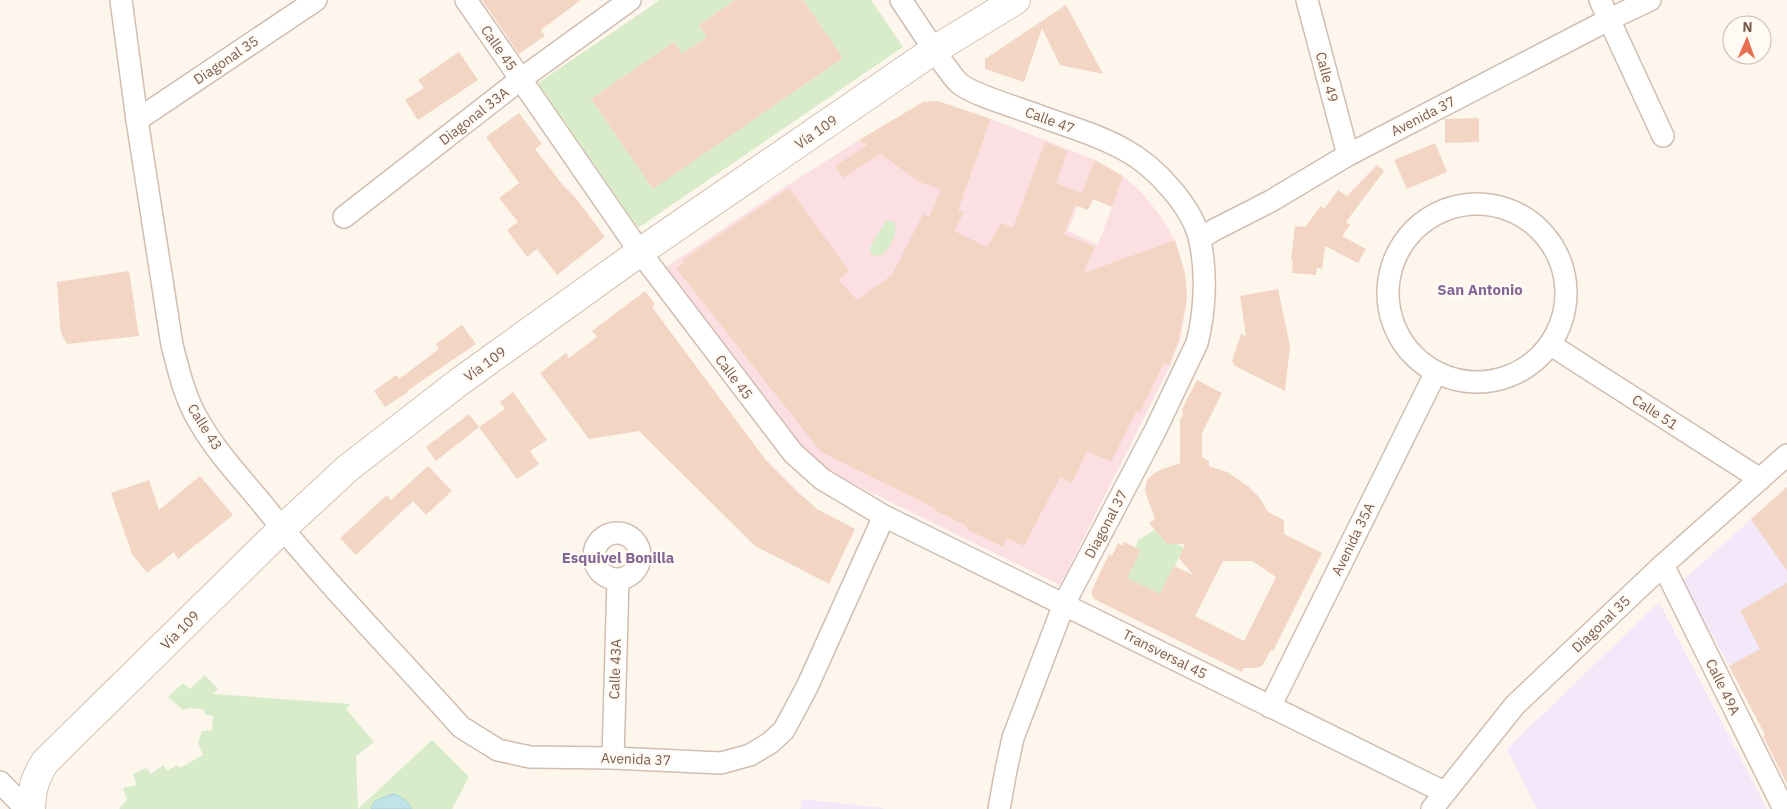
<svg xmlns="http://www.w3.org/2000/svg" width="1787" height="809" viewBox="0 0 1787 809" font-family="'IBM Plex Sans',sans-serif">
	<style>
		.education { fill: #f3e8fa }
		.medical { fill: #fbdfe3 }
		.green { fill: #d8ecc9 }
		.water { fill: #bfe3e8; stroke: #a5d3da }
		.building { fill: #f3d5c3; fill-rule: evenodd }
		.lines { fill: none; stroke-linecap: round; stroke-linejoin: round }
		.minor-casing { stroke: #d1beb0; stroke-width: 24 }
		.secondary-casing { stroke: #d6c0b0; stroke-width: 30 }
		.minor { stroke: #fff; stroke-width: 21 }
		.secondary { stroke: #fff; stroke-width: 28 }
		.labels { text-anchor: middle; stroke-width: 5; stroke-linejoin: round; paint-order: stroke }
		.street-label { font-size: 14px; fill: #7a5c4d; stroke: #fffaf3 }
		.neighbourhood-label { font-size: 15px; font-weight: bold; fill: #846695; stroke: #fffaf3 }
	</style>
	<rect width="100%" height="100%" fill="#fdf6ec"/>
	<g class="education">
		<path d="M1787,487V635L1729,666L1682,581Z"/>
		<path d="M1659,602L1767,809H1537L1507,749Z"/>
		<path d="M802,799L883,808L884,809H800Z"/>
	</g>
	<path class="medical" d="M991,119L1095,160L1068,231L1098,245L1123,176L1142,193L1159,214L1175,240L1083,273L1090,295L1187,301L1180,340L1170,366L1060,585L862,488L828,469L804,448L765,401L665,268L788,185L859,140L920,181L963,197Z"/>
	<g class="green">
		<path d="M660,0H735L699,25L707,37L682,54L674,42L591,99L653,188L843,58L803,0H871L903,47L638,228L538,83Z"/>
		<path d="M886,221H894C900,231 885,266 871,253L870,247Z"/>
		<path d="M1155,530L1167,544H1177L1184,548L1160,594L1127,578L1138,540Z"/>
		<path d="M205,675L218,689L213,694L351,704L346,709L374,742L356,756L358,809L432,740L469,777L452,809H119L127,800L123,788L137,785L133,774L146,768L151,774L163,765L167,771L177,765L180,768L203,755L198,743L202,731L212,730L213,716L205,714V710L190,708L183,710L168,697L183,683L190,689Z"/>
	</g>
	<path class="water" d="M393,794C402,797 407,801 412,809H371L375,801Z"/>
	<g class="building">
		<path d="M482,0H581L541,30L545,36L519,54Z"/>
		<path d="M735,0H803L843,58L653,189L591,99L674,42L682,54L707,37L699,25Z"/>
		<path d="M1066,5L1103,74L1060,65L1042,28L1024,82L985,69V59Z"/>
		<path d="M459,52L478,80L418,120L405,100L424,88L418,80Z"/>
		<path d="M938,101L991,119L958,210L964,212L954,231L987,247L1001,223L1013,228L1045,142L1068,151L1056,183L1082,193L1095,160L1123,176L1112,207L1093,199L1088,210L1075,205L1064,234L1095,247L1083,273L1175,240L1185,273L1187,297L1179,339L1169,365L1164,363L1140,412H1136L1111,462L1087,451L1072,483L1060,477L1024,546L1006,538L1003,547L966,529L967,526L935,510V508L821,452L676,268L684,263L682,260L789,188L849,271L838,279L857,300L892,275L923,214L929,217L941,190L920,182L880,154L843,178L835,166L867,145L859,140L923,102Z"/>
		<path d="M519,113L542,144L535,149L562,184L575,197L605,237L557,275L537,249L527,257L507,230L518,222L499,198L519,183L486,137Z"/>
		<path d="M1479,118V142L1445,143V119Z"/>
		<path d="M1435,143L1447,172L1407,189L1394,160Z"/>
		<path d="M1377,165L1384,171L1346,222L1350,225L1342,236L1366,249L1358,263L1325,246L1322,269L1317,268L1316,275L1292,273L1293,261L1291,260L1295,226L1305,227L1321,206L1324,209L1338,190L1347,196Z"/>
		<path d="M129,271L139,336L67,344L61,333L60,326L57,282Z"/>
		<path d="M1278,289L1290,346L1285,391L1235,366L1232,361L1241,334L1246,336L1240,296Z"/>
		<path d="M645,291L655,304L652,307L765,459L801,495L817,509L855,529L829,584L755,546L639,431L589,439L540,373L566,353L569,358L597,337L592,331Z"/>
		<path d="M462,325L476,344L407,391L408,392L385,407L374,391L396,375L399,379L439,349L436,344Z"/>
		<path d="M1197,380L1222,393L1202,433V457L1209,461V466L1227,472L1249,487L1259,497L1268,512L1284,520V534L1322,553L1273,651L1271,650L1262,666L1255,668H1244L1242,672L1094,599L1091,592L1109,554L1112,556L1118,543L1122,546L1124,542L1141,550L1127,578L1160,594L1174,566L1193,575L1179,558L1185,544H1167L1149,523L1155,519L1145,491L1147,480L1153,474L1160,470L1180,463V420L1183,415L1182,409ZM1223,561H1252L1276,577L1244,641L1195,616Z"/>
		<path d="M513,392L547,440L530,451L539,464L517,479L479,427L505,409L500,402Z"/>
		<path d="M469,414L479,427L436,461L426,447Z"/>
		<path d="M428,466L452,491L426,515L413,501L356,555L340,538L387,495L391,500Z"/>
		<path d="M200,476L233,515L178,559L174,552L147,573L132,554L111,493L149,480L159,510Z"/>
		<path d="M1787,487V571L1751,519Z"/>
		<path d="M1787,583V784L1763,736L1765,735L1729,666L1760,649L1740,611Z"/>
	</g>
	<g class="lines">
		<g class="minor-casing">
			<g id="minor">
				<path d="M121,0L137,120L172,345C179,372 185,399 200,423C216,451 239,476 260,501C323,580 394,652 461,727L498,750L530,757L613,758L721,763L750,755L770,743L784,730L807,687L884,516L822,479L793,453L640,252L466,0"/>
				<path d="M901,0C915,21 929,42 943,63C948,69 953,78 960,84C976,96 1016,107 1037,115C1066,126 1097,134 1125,150C1155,166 1193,207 1200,241C1207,273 1205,311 1197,343L1155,431L1064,604L1013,738L1006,770L999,809"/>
				<path d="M1307,0L1348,155"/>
				<path d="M1600,0L1663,136"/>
				<path d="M137,120L316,0"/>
				<circle cx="1477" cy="293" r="89"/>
				<path d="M344,217L521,79L630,0"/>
				<path d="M1200,239L1214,230L1271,201L1348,155L1610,19L1650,0"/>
				<path d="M1551,345L1760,479"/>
				<path d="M884,516L1444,792"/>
				<circle cx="617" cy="556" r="23"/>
				<path d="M1663,565L1784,809"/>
				<path d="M1270,707L1436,372"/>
				<path d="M613,758L618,580"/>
				<path d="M0,782L26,809"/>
				<path d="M1432,809L1515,705L1663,565L1787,455"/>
			</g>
		</g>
		<g class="secondary-casing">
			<path id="secondary" d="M31,809C32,789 34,780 45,762L282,529L348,468L459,382L640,252L934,50L1016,0"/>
		</g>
		<use href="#minor" class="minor"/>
		<use href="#secondary" class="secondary"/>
	</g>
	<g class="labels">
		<g class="street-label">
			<text transform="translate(499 48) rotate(55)" y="5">Calle 45</text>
			<text transform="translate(226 60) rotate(-34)" y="5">Diagonal 35</text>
			<text transform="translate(1327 77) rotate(75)" y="5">Calle 49</text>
			<text transform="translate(474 116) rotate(-38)" y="5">Diagonal 33A</text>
			<text transform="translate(1423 116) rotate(-27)" y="5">Avenida 37</text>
			<text transform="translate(1050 120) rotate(20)" y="5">Calle 47</text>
			<text transform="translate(816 132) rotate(-35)" y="5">Vía 109</text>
			<text transform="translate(485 364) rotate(-36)" y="5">Vía 109</text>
			<text transform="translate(734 377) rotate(53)" y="5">Calle 45</text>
			<text transform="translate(1655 412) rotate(33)" y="5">Calle 51</text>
			<text transform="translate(205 427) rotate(58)" y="5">Calle 43</text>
			<text transform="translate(1106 524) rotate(-62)" y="5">Diagonal 37</text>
			<text transform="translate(1353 539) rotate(-64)" y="5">Avenida 35A</text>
			<text transform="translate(1601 624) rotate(-44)" y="5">Diagonal 35</text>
			<text transform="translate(180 630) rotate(-45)" y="5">Vía 109</text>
			<text transform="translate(1165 654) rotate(27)" y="5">Transversal 45</text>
			<text transform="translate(615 669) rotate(-88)" y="5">Calle 43A</text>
			<text transform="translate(1723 687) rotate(64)" y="5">Calle 49A</text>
			<text transform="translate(636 759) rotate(2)" y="5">Avenida 37</text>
		</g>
		<g class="neighbourhood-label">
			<text x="1480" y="295">San Antonio</text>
			<text x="618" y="563">Esquivel Bonilla</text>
		</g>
	</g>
	<g transform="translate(1747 40) rotate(2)"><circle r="24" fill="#fffaf3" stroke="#cabbb1"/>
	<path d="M0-4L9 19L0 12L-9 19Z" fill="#e76f51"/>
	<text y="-8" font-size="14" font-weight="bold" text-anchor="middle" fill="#7a5c4d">N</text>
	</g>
</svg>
